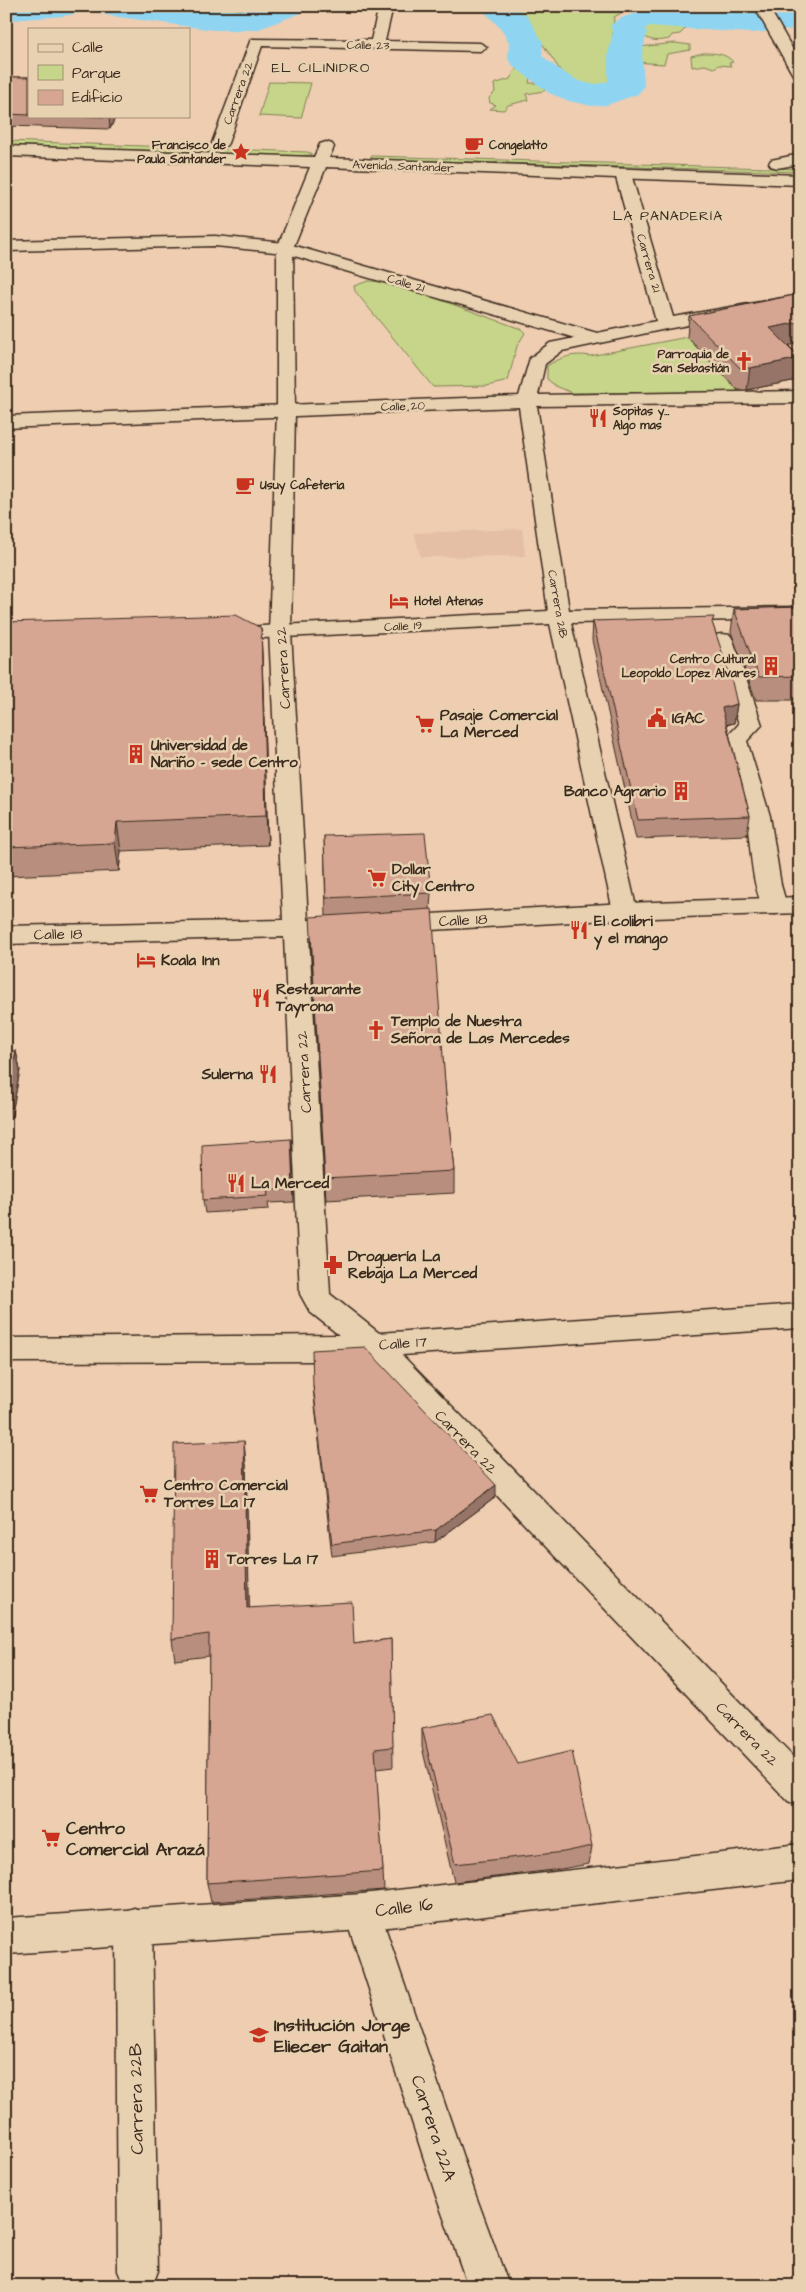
<svg xmlns="http://www.w3.org/2000/svg" width="806" height="2292" viewBox="0 0 806 2292" font-family="'Architects Daughter',sans-serif">
	<style>
		.built { fill: #e4bea5 }
		.green { fill: #c6d589; stroke: #808054 }
		.lines { fill: none; stroke-linecap: round; stroke-linejoin: round }
		.river { fill: #8fd5f1; fill-rule: evenodd }
		.street-casing { stroke: #3b2a1e; stroke-width: 3 }
		.secondary-casing { stroke: #3b2a1e; stroke-width: 3 }
		.street { fill: #e8d1b1; fill-rule: evenodd }
		.secondary { fill: #e8d1b1; fill-rule: evenodd }
		.wall { fill: #b88f7e; stroke: #3b2a1e }
		.shaded-wall { fill: #967467; stroke: #3b2a1e }
		.building { fill: #d6a693; stroke: #3b2a1e }
		.labels { text-anchor: middle; stroke-width: 5; stroke-linejoin: round; paint-order: stroke }
		.far-street-label { font-size: 12px; fill: #3b2a1e; stroke: #e8d1b1 }
		.far-poi-label { font-size: 12px; font-weight: bold; fill: #3b2a1e; stroke: #e8d1b1; text-anchor: start }
		.far-neighbourhood-label { font-size: 14px; letter-spacing: 1px; fill: #3b2a1e; stroke: #e8d1b1 }
		.street-label { font-size: 15px; fill: #3b2a1e; stroke: #e8d1b1 }
		.poi-label { font-size: 15px; font-weight: bold; fill: #3b2a1e; stroke: #e8d1b1; text-anchor: start }
		.near-poi-label { font-size: 18px; font-weight: bold; fill: #3b2a1e; stroke: #e8d1b1; text-anchor: start }
		.near-street-label { font-size: 18px; fill: #3b2a1e; stroke: #e8d1b1 }
	</style>
	<rect width="100%" height="100%" fill="#eecdb1"/>
	<filter id="ink" filterUnits="userSpaceOnUse"><feTurbulence type="fractalNoise" baseFrequency=".02" numOctaves="2"/><feDisplacementMap in="SourceGraphic" scale="10" xChannelSelector="R" yChannelSelector="G"/><feConvolveMatrix kernelMatrix="1 2 1 2 8 2 1 2 1" color-interpolation-filters="sRGB"/></filter>
	<g filter="url(#ink)">
		<path class="built" d="M522,529L525,556L421,557L414,533Z"/>
		<g class="green">
			<path d="M153,6H255C222,16 185,11 153,6Z"/>
			<path d="M503,6H739L743,13L661,6L629,9L614,17L611,66L614,85L604,90L582,87L566,79L538,37Z"/>
			<path d="M665,20H684L689,25L680,34L672,35L669,39C655,42 646,41 638,30L644,22Z"/>
			<path d="M675,43L690,45V50L667,54L664,64L634,62L639,47Z"/>
			<path d="M703,53C714,53 726,53 733,62L729,63L731,66L719,65L714,68L705,65L692,67L691,56Z"/>
			<path d="M526,67L530,78L529,83H541L547,86L544,91L526,94L528,100L508,105L504,110L490,109L496,105L490,103L489,98L495,92L494,84L510,79L516,69Z"/>
			<path d="M269,82L311,83L301,118L259,116Z"/>
			<path d="M6,141L307,152L311,153V155L293,156L6,145Z"/>
			<path d="M372,156L800,169V172L373,159L370,157Z"/>
			<path d="M368,281L391,282L521,329L525,333L517,346L508,381L487,386L433,387L355,291L354,286Z"/>
			<path d="M687,337L739,392L573,393L557,387L547,379V366C560,357 575,353 590,356Z"/>
		</g>
		<g class="lines">
			<g class="river">
				<path d="M6,6H83L79,13C55,19 30,17 6,21Z"/>
				<path d="M95,6H186L214,10H251L260,6H305L301,13L256,30H214L111,16L99,13Z"/>
				<path d="M479,6H515L527,16L543,42L542,56C560,70 584,92 608,81V54L613,32L610,26C636,0 711,13 750,13C766,13 783,10 800,9V29L750,33L649,26L645,29L647,32L642,54L644,87L638,94L607,105L592,106L569,101L549,93L513,66L508,59L509,42L501,29Z"/>
			</g>
			<g class="street-casing">
				<g id="street">
					<path d="M379,6H393L385,41L480,43L487,47L480,51L262,46L228,143L226,146H214L212,143L251,39L371,40Z"/>
					<path d="M754,6H768L800,62V79L793,75Z"/>
					<path d="M800,154V164L777,168L771,166L769,163L771,160Z"/>
					<path d="M623,169L629,171L631,174L673,317L800,295V305L666,329L562,351L545,364L538,395L800,391V403L537,406L569,610L800,607V619L571,623L637,911L634,917L625,919L616,917L613,911L550,624L223,640L215,639L212,634L215,629L223,628L548,611L519,407L6,428V416L519,396L530,358L550,343L575,338L284,253L215,246L6,251V241L215,236L285,243L597,333L656,321L615,174L617,171Z"/>
					<path d="M722,634L730,635L733,640L762,725L747,741L770,816L781,885L787,906L784,912L775,914L766,912C750,886 752,847 746,818C742,792 731,766 724,740L739,724L711,640L714,635Z"/>
					<path d="M362,1894L375,1899L380,1912L476,2196L509,2286H468L436,2196L344,1912L349,1899Z"/>
					<path d="M134,1908L147,1913L152,1926L158,2271L152,2286L124,2285L118,2271L116,1926L121,1913Z"/>
				</g>
			</g>
			<g class="secondary-casing">
				<g id="secondary">
					<path d="M326,142L332,144L334,147L329,158L800,175V185L326,167L293,248L295,411L291,632L308,920L324,922L327,928L324,934L309,937L330,1294L379,1333L800,1304V1328L402,1355L800,1764V1806L788,1801L366,1358L317,1361L6,1362V1338L339,1335L310,1312L300,1294L284,937L6,944V926L283,920L269,632L277,411V248L310,167L6,156V146L314,157L320,144Z"/>
					<path d="M800,897V913L625,919L395,932L386,930L383,924L386,918L395,916L625,903Z"/>
					<path d="M800,1844V1880L362,1930L6,1954V1918L362,1894Z"/>
				</g>
			</g>
			<use href="#street" class="street"/>
			<use href="#secondary" class="secondary"/>
		</g>
		<g class="wall">
			<path d="M6,77H29V116H116L110,129L6,126Z"/>
			<path d="M800,294V343L788,345L800,357L797,380L747,390H738L687,337L689,316Z"/>
			<path d="M800,607V700H756L731,632L734,609Z"/>
			<path d="M593,621L713,625L737,704L734,723L727,725L750,816L747,835L636,839L592,640Z"/>
			<path d="M6,622L261,628L262,657L268,845L121,851L119,871L6,876Z"/>
			<path d="M324,836L431,893L430,909L446,1096L454,1171V1193L326,1200L311,941L326,916Z"/>
			<path d="M6,1051H16L20,1070L11,1119H6Z"/>
			<path d="M291,1139L294,1202L268,1203L269,1209L205,1213L203,1200Z"/>
			<path d="M313,1385L496,1497L435,1542L332,1556L314,1397Z"/>
			<path d="M246,1464L249,1608L354,1644L391,1639L393,1767L376,1769L383,1871L384,1890L211,1902L207,1883L209,1656L175,1660L172,1639Z"/>
			<path d="M422,1728L518,1764L592,1846L589,1864L561,1869L454,1882L422,1747Z"/>
		</g>
		<g class="shaded-wall">
			<path d="M110,116H116L110,129L109,117Z"/>
			<path d="M800,322V343L767,350L770,328Z"/>
			<path d="M800,358L797,380L747,390L750,368Z"/>
			<path d="M261,628L262,657L268,845L266,816Z"/>
			<path d="M737,704L734,723L719,726L722,708Z"/>
			<path d="M117,822L121,851L119,871L115,843Z"/>
			<path d="M16,1051L20,1070L11,1119L7,1100Z"/>
			<path d="M244,1441L246,1464L250,1630L247,1608Z"/>
			<path d="M496,1485V1497L435,1542L436,1530Z"/>
		</g>
		<g class="building">
			<path d="M6,77H29V115L6,114Z"/>
			<path d="M68,116H110L109,117Z"/>
			<path d="M800,294V322L770,328L800,358L750,368H740L689,316Z"/>
			<path d="M800,607V676L759,677L734,609Z"/>
			<path d="M236,615L261,628L266,816L117,822L115,843L6,847V622Z"/>
			<path d="M714,617L712,622L732,682L737,704L722,708L750,816L638,820L593,621Z"/>
			<path d="M425,833L431,893L326,898L324,836Z"/>
			<path d="M432,909L446,1096L454,1171L325,1178L310,917Z"/>
			<path d="M6,1051H16L7,1100H6Z"/>
			<path d="M291,1139L293,1189L267,1190L268,1196L203,1200L202,1145Z"/>
			<path d="M365,1347L496,1485L436,1530L332,1544L313,1385L312,1350Z"/>
			<path d="M244,1441L247,1608L352,1602L354,1644L391,1639L393,1747L375,1749L383,1871L207,1883L209,1634L172,1639L174,1444Z"/>
			<path d="M493,1715L518,1764L572,1751L592,1846L564,1852L455,1864L422,1728Z"/>
		</g>
	</g>
	<defs>
		<g id="cafe-bare" transform="scale(1.5)"><path d="M-5.5-4.5H6V0H3Q3 3.5 0 3.5H-2.5Q-5.5 3.5-5.5 0ZM3-3.2v2h1.7v-2ZM-6 4.5H4V6H-6Z" fill="#c8321e" stroke="#e8d1b1" stroke-width="2.5" paint-order="stroke"/></g>
		<g id="sight-bare" transform="scale(1.5)"><path d="M0-6L1.8-2.2L6-1.7L2.9 1.2L3.7 5.4L0 3.3L-3.7 5.4L-2.9 1.2L-6-1.7L-1.8-2.2Z" fill="#c8321e" stroke="#e8d1b1" stroke-width="2.5" paint-order="stroke"/></g>
		<g id="church-bare" transform="scale(1.5)"><path d="M-1.2-6h2.4v3.5h3.3v2.4h-3.3V6h-2.4V-.1h-3.3v-2.4h3.3Z" fill="#c8321e" stroke="#e8d1b1" stroke-width="2.5" paint-order="stroke"/></g>
		<g id="restaurant-bare" transform="scale(1.5)"><path d="M-5-6h1v4h1v-4h1v4h1v-4h1v5L-1.5 .5V6h-2V.5L-5-1ZM5-6V6H3V1.5H1.5Q1.5-4 5-6Z" fill="#c8321e" stroke="#e8d1b1" stroke-width="2.5" paint-order="stroke"/></g>
		<g id="hotel-bare" transform="scale(1.5)"><path d="M-6-4.5h1.5V1H6V5H4.5V3h-9V5H-6ZM-4 0a1.8 1.8 0 1 1 3.6 0ZM.5 0V-2.5h3Q6-2.5 6 0Z" fill="#c8321e" stroke="#e8d1b1" stroke-width="2.5" paint-order="stroke"/></g>
		<g id="building-bare" transform="scale(1.5)"><path d="M-4-6H4V6H1V3H-1V6H-4ZM-2.5-4.3h1.7v1.8h-1.7ZM.8-4.3h1.7v1.8H.8ZM-2.5-1h1.7V.8h-1.7ZM.8-1h1.7V.8H.8Z" fill="#c8321e" stroke="#e8d1b1" stroke-width="2.5" paint-order="stroke"/></g>
		<g id="civic-bare" transform="scale(1.5)"><path d="M-.6-6.5H3V-4.5H.6V-3L4-1V1h2V6H-6V1h2V-1L-.6-3ZM-1.2 2.5V6h2.4V2.5Z" fill="#c8321e" stroke="#e8d1b1" stroke-width="2.5" paint-order="stroke"/></g>
		<g id="supermarket-bare" transform="scale(1.5)"><path d="M-6-5.5h2.5l.6 2H6L4.5 2H-2.5L-4.4-4H-6ZM-1.5 3.2a1.3 1.3 0 1 0 .1 0ZM3 3.2a1.3 1.3 0 1 0 .1 0Z" fill="#c8321e" stroke="#e8d1b1" stroke-width="2.5" paint-order="stroke"/></g>
		<g id="pharmacy-bare" transform="scale(1.5)"><path d="M-2-6h4v4h4v4h-4v4h-4v-4h-4v-4h4Z" fill="#c8321e" stroke="#e8d1b1" stroke-width="2.5" paint-order="stroke"/></g>
		<g id="school-bare" transform="scale(1.5)"><path d="M0-5L7-2L0 1L-7-2ZM-4 1L0 2.5L4 1V4Q0 6-4 4Z" fill="#c8321e" stroke="#e8d1b1" stroke-width="2.5" paint-order="stroke"/></g>
	</defs>
	<g fill-rule="evenodd">
		<use href="#cafe-bare" x="474" y="145"/>
		<use href="#sight-bare" x="241" y="152"/>
		<use href="#church-bare" x="744" y="361"/>
		<use href="#restaurant-bare" x="598" y="418"/>
		<use href="#cafe-bare" x="245" y="485"/>
		<use href="#hotel-bare" x="399" y="601"/>
		<use href="#building-bare" x="771" y="666"/>
		<use href="#civic-bare" x="657" y="718"/>
		<use href="#supermarket-bare" x="425" y="724"/>
		<use href="#building-bare" x="136" y="754"/>
		<use href="#building-bare" x="681" y="791"/>
		<use href="#supermarket-bare" x="377" y="878"/>
		<use href="#restaurant-bare" x="579" y="930"/>
		<use href="#hotel-bare" x="146" y="960"/>
		<use href="#restaurant-bare" x="261" y="998"/>
		<use href="#church-bare" x="376" y="1030"/>
		<use href="#restaurant-bare" x="268" y="1074"/>
		<use href="#restaurant-bare" x="236" y="1183"/>
		<use href="#pharmacy-bare" x="333" y="1265"/>
		<use href="#supermarket-bare" x="149" y="1494"/>
		<use href="#building-bare" x="212" y="1559"/>
		<use href="#supermarket-bare" x="51" y="1838"/>
		<use href="#school-bare" x="259" y="2035"/>
	</g>
	<g class="labels">
		<g class="far-street-label">
			<text transform="translate(368 45) rotate(1)" y="4">Calle 23</text>
			<text transform="translate(238 93) rotate(-70)" y="4">Carrera 22</text>
			<text transform="translate(403 166) rotate(2)" y="4">Avenida Santander</text>
			<text transform="translate(649 263) rotate(74)" y="4">Carrera 21</text>
			<text transform="translate(406 283) rotate(16)" y="4">Calle 21</text>
			<text transform="translate(403 406) rotate(-2)" y="4">Calle 20</text>
			<text transform="translate(558 604) rotate(80)" y="4">Carrera 21B</text>
			<text transform="translate(403 626) rotate(-3)" y="4">Calle 19</text>
		</g>
		<g class="far-poi-label">
			<text x="226" y="149" text-anchor="end">Francisco de<tspan x="226" dy="14">Paula Santander</tspan></text>
			<text x="489" y="149">Congelatto</text>
			<text x="729" y="358" text-anchor="end">Parroquia de<tspan x="729" dy="14">San Sebastián</tspan></text>
			<text x="613" y="415">Sopitas y...<tspan x="613" dy="14">Algo mas</tspan></text>
			<text x="260" y="489">Usuy Cafeteria</text>
			<text x="414" y="605">Hotel Atenas</text>
			<text x="756" y="663" text-anchor="end">Centro Cultural<tspan x="756" dy="14">Leopoldo Lopez Alvares</tspan></text>
		</g>
		<g class="far-neighbourhood-label">
			<text x="321" y="72">EL CILINIDRO</text>
			<text x="668" y="220">LA PANADERÍA</text>
		</g>
		<g class="street-label">
			<text transform="translate(283 668) rotate(-93)" y="5">Carrera 22</text>
			<text transform="translate(463 920) rotate(-3)" y="5">Calle 18</text>
			<text transform="translate(58 934) rotate(-1)" y="5">Calle 18</text>
			<text transform="translate(304 1072) rotate(-93)" y="5">Carrera 22</text>
			<text transform="translate(403 1343) rotate(-4)" y="5">Calle 17</text>
			<text transform="translate(466 1442) rotate(46)" y="5">Carrera 22</text>
			<text transform="translate(747 1734) rotate(46)" y="5">Carrera 22</text>
		</g>
		<g class="poi-label">
			<text x="440" y="720">Pasaje Comercial<tspan x="440" dy="17">La Merced</tspan></text>
			<text x="672" y="723">IGAC</text>
			<text x="151" y="750">Universidad de<tspan x="151" dy="17">Nariño - sede Centro</tspan></text>
			<text x="666" y="796" text-anchor="end">Banco Agrario</text>
			<text x="392" y="874">Dollar<tspan x="392" dy="17">City Centro</tspan></text>
			<text x="594" y="926">El colibri<tspan x="594" dy="17">y el mango</tspan></text>
			<text x="161" y="965">Koala Inn</text>
			<text x="276" y="994">Restaurante<tspan x="276" dy="17">Tayrona</tspan></text>
			<text x="391" y="1026">Templo de Nuestra<tspan x="391" dy="17">Señora de Las Mercedes</tspan></text>
			<text x="253" y="1079" text-anchor="end">Sulerna</text>
			<text x="251" y="1188">La Merced</text>
			<text x="348" y="1261">Droguería La<tspan x="348" dy="17">Rebaja La Merced</tspan></text>
			<text x="164" y="1490">Centro Comercial<tspan x="164" dy="17">Torres La 17</tspan></text>
			<text x="227" y="1564">Torres La 17</text>
		</g>
		<g class="near-poi-label">
			<text x="66" y="1834">Centro<tspan x="66" dy="21">Comercial Arazá</tspan></text>
			<text x="274" y="2031">Institución Jorge<tspan x="274" dy="21">Eliecer Gaitan</tspan></text>
		</g>
		<g class="near-street-label">
			<text transform="translate(404 1907) rotate(-7)" y="6">Calle 16</text>
			<text transform="translate(136 2099) rotate(-91)" y="6">Carrera 22B</text>
			<text transform="translate(434 2128) rotate(72)" y="6">Carrera 22A</text>
		</g>
	</g>
	<rect width="806" height="2292" fill="none" stroke="#e8d1b1" stroke-width="25"/>
	<rect x="12" y="12" width="781" height="2267" fill="none" stroke="#3b2a1e" stroke-width="2" filter="url(#ink)"/>
	<rect x="28" y="28" width="162" height="90" fill="#e8d1b1" stroke="#a38e76"/>
	<rect x="38" y="44" width="25" height="8" fill="#e8d1b1" stroke="#a38e76"/>
	<text x="72" y="52" font-size="15" fill="#3b2a1e">Calle</text>
	<rect x="38" y="65" width="25" height="15" fill="#c6d589" stroke="#a38e76"/>
	<text x="72" y="78" font-size="15" fill="#3b2a1e">Parque</text>
	<rect x="38" y="90" width="25" height="15" fill="#d6a693" stroke="#a38e76"/>
	<text x="72" y="102" font-size="15" fill="#3b2a1e">Edificio</text>
</svg>
